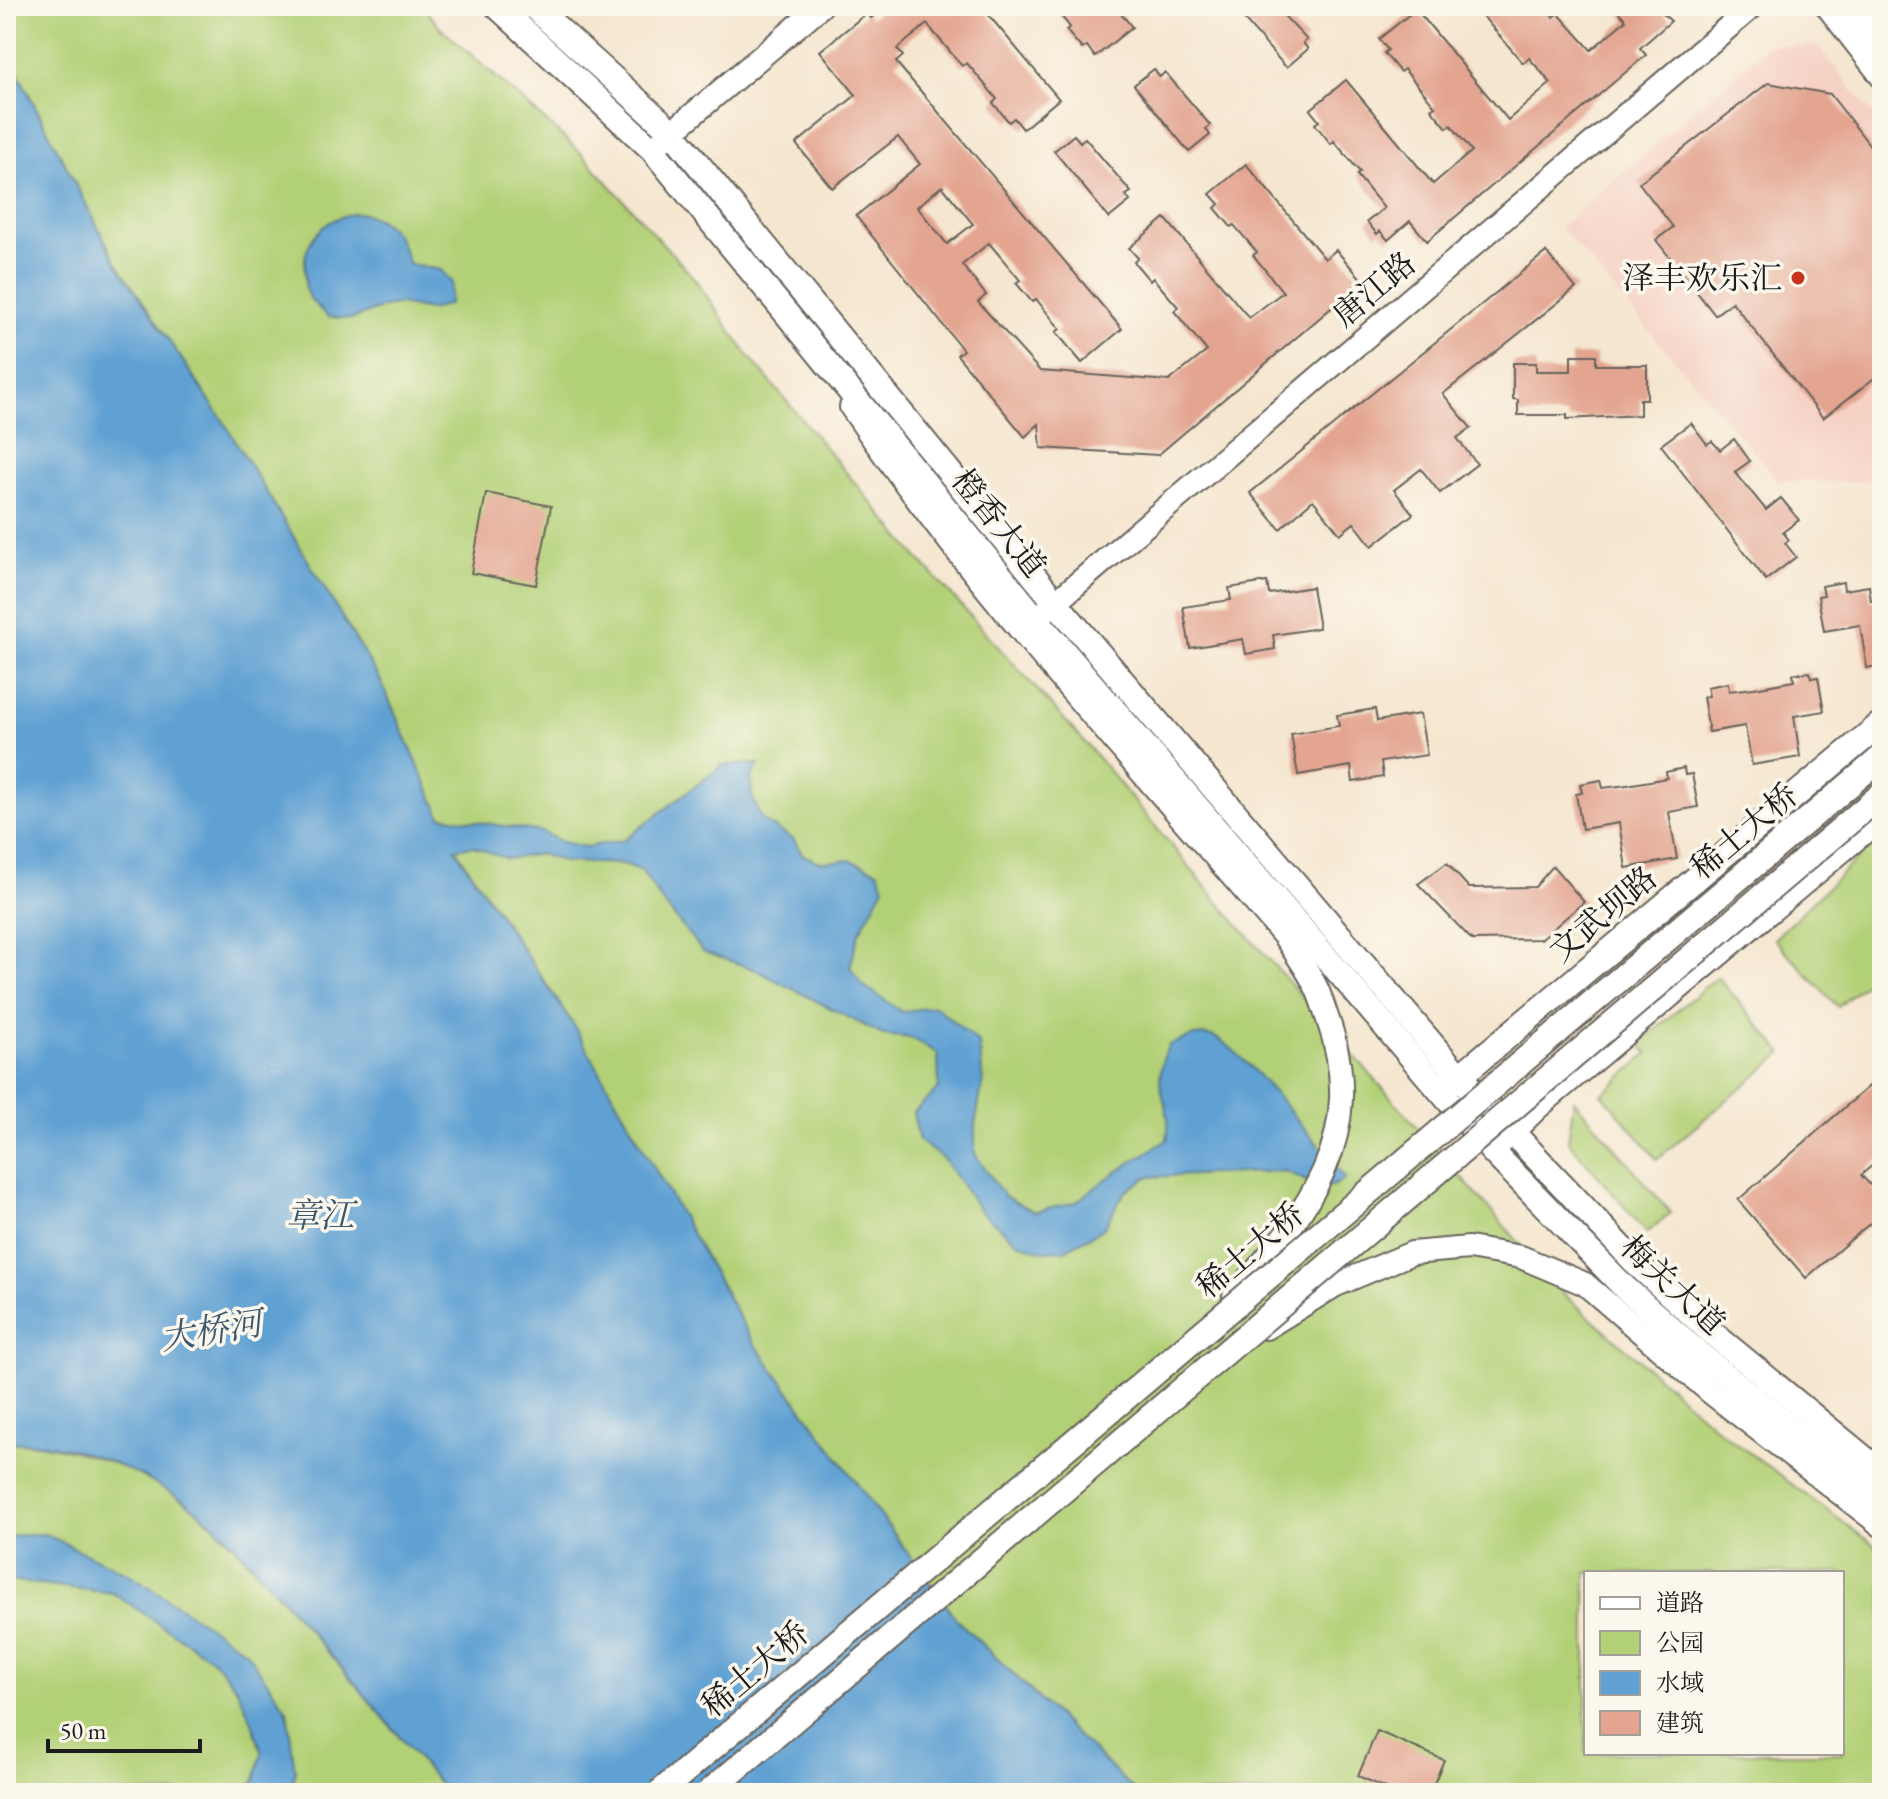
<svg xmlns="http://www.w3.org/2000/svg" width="1888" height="1799" viewBox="0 0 1888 1799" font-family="'EB Garamond','Noto Serif SC',serif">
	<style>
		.built { fill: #f6d2c5 }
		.green { fill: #b2d076; stroke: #677649; stroke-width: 2; fill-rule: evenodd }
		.water { fill: #60a1d3; stroke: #3e5e78; stroke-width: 2 }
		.building { fill: #e3a490; fill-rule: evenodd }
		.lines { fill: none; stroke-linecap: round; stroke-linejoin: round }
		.tertiary-casing { stroke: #68635b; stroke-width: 26 }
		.secondary-casing { stroke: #68635b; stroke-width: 28 }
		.primary-casing { stroke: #68635b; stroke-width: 30 }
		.trunk-casing { stroke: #68635b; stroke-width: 32 }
		.tertiary { stroke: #fff; stroke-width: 22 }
		.secondary { stroke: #fff; stroke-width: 24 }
		.primary { stroke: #fff; stroke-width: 26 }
		.trunk { stroke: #fff; stroke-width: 28 }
		.secondary-bridge-casing { stroke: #68635b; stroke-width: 28; stroke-linecap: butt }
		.secondary-bridge { stroke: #fff; stroke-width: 24 }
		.poi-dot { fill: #c8321e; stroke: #fbf7ec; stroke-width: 3 }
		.labels { text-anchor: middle; stroke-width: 7; stroke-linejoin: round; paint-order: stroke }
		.poi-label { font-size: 32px; fill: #1c1c1c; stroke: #fbf7ec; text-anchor: end }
		.street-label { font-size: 32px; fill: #1c1c1c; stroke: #fbf7ec }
		.water-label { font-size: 34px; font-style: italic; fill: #3b586e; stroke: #fbf7ec }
	</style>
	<rect width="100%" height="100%" fill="#fbf7ec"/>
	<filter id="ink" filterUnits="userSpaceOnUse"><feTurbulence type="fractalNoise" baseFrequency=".0125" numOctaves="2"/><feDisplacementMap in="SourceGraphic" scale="16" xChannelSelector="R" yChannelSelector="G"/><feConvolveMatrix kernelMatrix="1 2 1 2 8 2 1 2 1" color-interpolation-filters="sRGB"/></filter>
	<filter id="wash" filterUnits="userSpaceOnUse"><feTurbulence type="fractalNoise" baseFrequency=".006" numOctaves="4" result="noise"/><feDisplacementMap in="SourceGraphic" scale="32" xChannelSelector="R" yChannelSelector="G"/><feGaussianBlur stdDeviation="1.8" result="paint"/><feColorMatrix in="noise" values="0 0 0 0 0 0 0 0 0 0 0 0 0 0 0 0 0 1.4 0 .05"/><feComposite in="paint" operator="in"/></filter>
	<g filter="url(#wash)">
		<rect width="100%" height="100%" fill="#f5e6cf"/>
		<path class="built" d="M1769,45L1818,46L1882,126V402L1868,414L1882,433V482L1779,481L1560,227Z"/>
		<g class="green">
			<path d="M6,6H422L439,26L581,153L694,278L747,354L917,557L1089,747L1220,904L1566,1296L1721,1432L1882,1551V1793H1137L957,1620L752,1340L571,1021L455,848L380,680L224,422L116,262L6,50ZM1586,1573H1842V1753H1586Z"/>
			<path d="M1870,846L1882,855V969L1838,1007L1774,939Z"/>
			<path d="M1717,977L1783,1053L1657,1159L1602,1094L1648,1054L1639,1043Z"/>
			<path d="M1574,1100L1671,1213L1647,1233L1568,1141Z"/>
			<path d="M21,1442C75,1448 118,1461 165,1489C213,1517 248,1561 284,1602C340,1665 393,1729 447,1793H6V1443Z"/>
		</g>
		<g class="water">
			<path d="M6,50L116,262L224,422L380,680L441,816L542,832L562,842L586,847L624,840L723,765L759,764L751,778L752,797L762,820L793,839L803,855L820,862L850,860L878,871L884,887L859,933L850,967L863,985L902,1012L935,1006L979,1043L983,1081L975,1125V1154L1004,1196L1035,1212L1076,1202L1113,1174L1167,1140C1174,1099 1147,1088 1169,1045C1183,1040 1196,1033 1211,1036C1239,1042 1323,1152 1346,1179L1332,1186L1315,1185L1285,1171L1147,1177L1125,1192L1103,1229L1065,1250L1043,1251L1019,1243L981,1212L943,1159L919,1141L913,1113L939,1088L938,1054L912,1038L883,1035L754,969L703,952L663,903L642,871L624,864L565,862L540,854L507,859L473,846L455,849L571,1021L752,1340L957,1620L1137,1793H447C400,1737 354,1681 305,1626C279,1596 253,1563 225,1535C171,1483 81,1438 6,1443Z"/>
			<path d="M363,213C394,224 398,233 409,264L441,270L452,283L449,304L430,310L399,304L380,308L353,319L328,317C322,310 310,302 307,293C305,288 305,280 305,274C301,238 329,214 363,213Z"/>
			<path d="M45,1534L133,1576L246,1651L287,1710L295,1771L292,1793H246L255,1780L262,1753L251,1719L236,1687L213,1660L113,1593L6,1580V1536Z"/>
		</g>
		<g id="blocks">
			<g class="building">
				<path d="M886,6H981L1059,99L1023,129L1014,118L1009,122L993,103L997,99L967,63L962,66L927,24L897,49L903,56L896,62L1122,329L1082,363L1056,332L1060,329L1036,299L1032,302L1016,283L1020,280L989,243L962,265L986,295L978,302L1040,371L1169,381L1207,351L1174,311L1178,307L1153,278L1150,281L1134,262L1138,258L1129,248L1165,218L1249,318L1283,292L1253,255L1257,252L1234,225L1231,227L1215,208L1219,204L1210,194L1246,164L1325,259L1336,250L1363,281L1158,455L1041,448L1039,424L1025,437L957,355L963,350L856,216L920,164L898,137L832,188L796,144L856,95L820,51L867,13L871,18ZM942,186L973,224L947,244L917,207Z"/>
				<path d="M1053,6H1115L1132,27L1095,57L1087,46L1082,49L1066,30L1070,27Z"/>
				<path d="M1232,6H1275L1307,40L1303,43L1308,49L1287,67L1284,65Z"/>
				<path d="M1474,6H1543L1553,17L1558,13L1591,50L1626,20L1613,6H1664L1663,14L1671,21L1640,48L1646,55L1427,241L1410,221L1388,240L1380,231L1377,234L1367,222L1384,208L1357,175L1360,172L1334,141L1331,144L1315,124L1319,121L1310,110L1346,80L1433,184L1472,151L1451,125L1447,128L1431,109L1435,106L1404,69L1400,72L1384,53L1388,50L1379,39L1416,9L1508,120L1551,83L1529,58L1523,63Z"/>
				<path d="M1154,69L1160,77L1165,72L1210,125L1206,129L1210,135L1189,152L1134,85Z"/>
				<path d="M1768,83L1830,94L1882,161V372L1823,418L1732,302L1715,315L1656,240L1673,227L1639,183Z"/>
				<path d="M1074,135L1080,142L1085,138L1131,192L1126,195L1130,201L1109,218L1054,151Z"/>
				<path d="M1546,252L1576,288L1443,394L1471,428L1457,438L1477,464L1440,493L1421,469L1394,490L1413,514L1372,546L1354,523L1340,534L1313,500L1280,529L1250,493Z"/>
				<path d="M1571,355H1596V365H1647V399H1640V415L1567,419V415H1518V400L1513,399V363H1536V371H1571Z"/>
				<path d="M1691,423L1707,444L1712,441L1720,450L1734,439L1750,461L1735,472L1766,510L1781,498L1799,520L1783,532L1789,540L1785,543L1796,557L1766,580L1661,445Z"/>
				<path d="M486,493L551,506L536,585L471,573Z"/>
				<path d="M1267,582L1269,594L1312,587L1319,628L1273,635L1275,649L1246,654L1243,639L1190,648L1183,607L1231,600L1229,588Z"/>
				<path d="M1843,582L1844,590L1869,586L1871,601L1882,599V665L1867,668L1860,625L1824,631L1818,596L1824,595L1822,586Z"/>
				<path d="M1810,672L1811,678L1818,677L1824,711L1794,716L1800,757L1752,765L1745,726L1709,732L1703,697L1709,696L1707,687L1728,683L1729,691L1754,688L1794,681L1793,674Z"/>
				<path d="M1375,709L1377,721L1420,714L1427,755L1381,762L1383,777L1353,782L1351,766L1298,775L1291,734L1339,726L1337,715Z"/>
				<path d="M1684,768L1685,775L1692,774L1698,807L1669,812L1677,859L1626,868L1619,823L1582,829L1576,794L1582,793L1580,784L1601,780L1603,788L1627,785L1667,778L1666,772Z"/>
				<path d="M1447,863L1469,888L1535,887L1553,866L1584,902L1541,939L1472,940L1418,884Z"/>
				<path d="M1882,1075V1157L1861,1175L1882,1198V1213L1806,1278L1738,1200Z"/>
				<path d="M1377,1731L1444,1760L1430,1793H1397L1358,1776Z"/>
			</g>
		</g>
	</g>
	<g filter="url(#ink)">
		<use href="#blocks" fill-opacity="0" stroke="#68635b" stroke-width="2"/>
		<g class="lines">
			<g class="tertiary-casing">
				<g id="tertiary">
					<path d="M1827,6L1882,77"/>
					<path d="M652,149L821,6"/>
					<path d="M851,407C979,595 1136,764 1284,936C1294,951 1306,967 1314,983C1320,993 1323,1006 1327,1017C1370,1136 1308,1211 1234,1296"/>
					<path d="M1043,613L1753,6"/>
					<path d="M1266,1328L1336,1285L1412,1253L1469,1248L1521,1257L1585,1284L1710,1392L1882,1526"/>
				</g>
			</g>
			<g class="secondary-casing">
				<g id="secondary">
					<path d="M497,6L652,149L1036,619L1492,1151L1624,1287L1697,1352L1882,1503"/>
					<path d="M533,6L672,132L1056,603L1459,1076L1639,1266L1712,1333L1882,1473"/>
					<path d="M1448,1086L1882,723"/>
					<path d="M1499,1144L1538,1106L1882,816"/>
				</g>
			</g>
			<g class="primary-casing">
				<path id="primary" d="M1849,6L1882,48"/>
			</g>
			<g class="trunk-casing">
				<path id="trunk" d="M1876,6L1882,13"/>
			</g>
			<use href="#tertiary" class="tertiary"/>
			<use href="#secondary" class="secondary"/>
			<use href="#primary" class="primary"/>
			<use href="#trunk" class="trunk"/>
			<g class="secondary-bridge-casing">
				<g id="secondary-bridge">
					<path d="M659,1793L1882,757"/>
					<path d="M708,1793L1882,794"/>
				</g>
			</g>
			<use href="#secondary-bridge" class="secondary-bridge"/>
		</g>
	</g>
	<circle class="poi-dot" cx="1798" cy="278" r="8"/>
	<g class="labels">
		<g class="poi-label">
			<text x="1782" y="289">泽丰欢乐汇</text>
		</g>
		<g class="street-label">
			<text transform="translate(1374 289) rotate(-40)" y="11">唐江路</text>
			<text transform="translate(999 523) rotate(51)" y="11">橙香大道</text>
			<text transform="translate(1744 831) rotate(-40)" y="11">稀土大桥</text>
			<text transform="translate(1603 914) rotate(-40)" y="11">文武坝路</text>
			<text transform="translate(1250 1250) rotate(-40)" y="11">稀土大桥</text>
			<text transform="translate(1673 1285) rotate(43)" y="11">梅关大道</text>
			<text transform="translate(755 1669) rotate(-40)" y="11">稀土大桥</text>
		</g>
		<g class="water-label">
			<text x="320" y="1227">章江</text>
			<text transform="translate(211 1330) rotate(-9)" y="12">大桥河</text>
		</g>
	</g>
	<rect width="1888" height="1799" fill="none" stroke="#fbf7ec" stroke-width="32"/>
	<rect x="1584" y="1571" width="260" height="184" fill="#fbf7ec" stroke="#a29f99" stroke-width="2"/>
	<rect x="1600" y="1597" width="40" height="12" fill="#ffffff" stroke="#a29f99" stroke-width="2"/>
	<text x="1656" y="1611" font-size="24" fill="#1c1c1c">道路</text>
	<rect x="1600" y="1631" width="40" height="24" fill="#b2d076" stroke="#a29f99" stroke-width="2"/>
	<text x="1656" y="1651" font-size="24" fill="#1c1c1c">公园</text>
	<rect x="1600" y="1671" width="40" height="24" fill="#60a1d3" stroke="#a29f99" stroke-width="2"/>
	<text x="1656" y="1691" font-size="24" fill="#1c1c1c">水域</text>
	<rect x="1600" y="1711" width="40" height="24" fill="#e3a490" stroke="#a29f99" stroke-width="2"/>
	<text x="1656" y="1731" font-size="24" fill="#1c1c1c">建筑</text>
	<path d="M48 1739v12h152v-12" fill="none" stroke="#1c1c1c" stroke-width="4"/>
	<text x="60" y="1739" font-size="24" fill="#1c1c1c" stroke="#fbf7ec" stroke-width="6" paint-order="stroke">50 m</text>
</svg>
